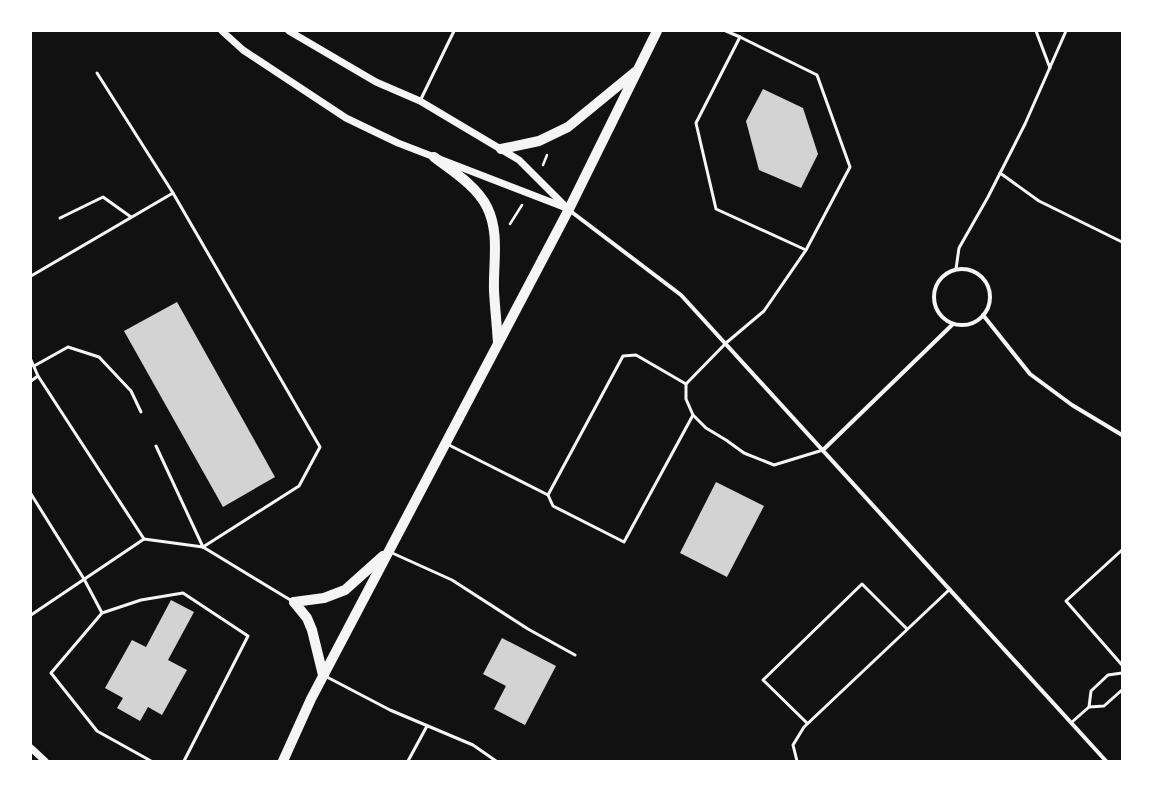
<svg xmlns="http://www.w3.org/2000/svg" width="1153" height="792" viewBox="0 0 1153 792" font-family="'Crimson Pro',serif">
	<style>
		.building { fill: #d3d3d3 }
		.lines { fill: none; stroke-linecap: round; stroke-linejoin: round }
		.path { stroke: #f5f5f5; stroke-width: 2.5 }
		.service { stroke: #f5f5f5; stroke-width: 3 }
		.minor { stroke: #f5f5f5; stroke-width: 4 }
		.tertiary { stroke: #f5f5f5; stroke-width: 7 }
		.primary { stroke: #f5f5f5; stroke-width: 10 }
	</style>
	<rect width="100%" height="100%" fill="#111"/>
	<g class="building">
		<path d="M763,89L803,108L818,154L801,188L759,170L746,121Z"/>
		<path d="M177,302L275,477L223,507L124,331Z"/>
		<path d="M716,482L764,506L727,577L680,553Z"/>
		<path d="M171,600L194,612L168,660L187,670L162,715L148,707L140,721L117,708L123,698L105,688L132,640L146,647Z"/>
		<path d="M502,638L556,666L525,725L494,709L506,686L483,674Z"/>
	</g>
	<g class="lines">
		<g class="path">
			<path d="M543,165L547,155"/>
			<path d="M510,224L522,205"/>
		</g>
		<g class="service">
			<path d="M726,31L740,37L696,123L716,209L806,250"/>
			<path d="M1036,31L1050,68"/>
			<path d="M97,73L173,193"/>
			<path d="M420,101L454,31"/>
			<path d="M1000,173L1039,201L1122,242"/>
			<path d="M60,218L103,197L131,217"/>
			<path d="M956,269L959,248L988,197L1025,124L1066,31"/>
			<path d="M31,276L173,193L320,447L299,486L203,547L292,601"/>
			<path d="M31,360L38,376L31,381"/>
			<path d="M34,366L68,347L99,357L131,391L141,412"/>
			<path d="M38,376L144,539"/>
			<path d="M686,384V399L693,415L706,428L726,440L744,453L774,465L823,450"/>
			<path d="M447,444L548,495L553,506L624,542L693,415"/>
			<path d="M156,446L203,547"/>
			<path d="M31,494L84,579L102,613"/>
			<path d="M548,495L623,356L636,355L686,384L726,343L764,311L806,250L850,167L817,75L740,37"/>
			<path d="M1122,550L1066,601L1122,665"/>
			<path d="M390,552L452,580L528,629L575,655"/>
			<path d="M31,615L144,539L203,547"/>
			<path d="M1122,673L1108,675L1091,691L1089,707L1104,706L1122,690"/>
			<path d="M325,676L390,710L473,745L496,761"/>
			<path d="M1072,722L1089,707"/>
			<path d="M807,723L763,680L862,584L907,629"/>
			<path d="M151,761L97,731L51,673L102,613L141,600L183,593L248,636L184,761"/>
			<path d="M408,761L427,726"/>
			<path d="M797,761L793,745L804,727L950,589"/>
		</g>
		<g class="minor">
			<path d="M569,210L681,295L1106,761"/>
			<circle cx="962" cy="297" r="28"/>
			<path d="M983,315L1030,374L1072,405L1122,435"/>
			<path d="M823,450L953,324"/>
		</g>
		<g class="tertiary">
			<path d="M222,31L243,50L346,118L398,143L569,209"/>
			<path d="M289,31L376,82L420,101L519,160L566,207"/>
			<path d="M31,748L45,761"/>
		</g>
		<g class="primary">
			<path d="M501,149L539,141L568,127L635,72"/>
			<path d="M434,157C451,170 477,186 487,207C500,233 493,263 494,291C495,309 497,326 498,343"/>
			<path d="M294,602L324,598L345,590L383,556"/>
			<path d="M294,602L307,618L312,630L323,675"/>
			<path d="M283,761L311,699L569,209L657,31"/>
		</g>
	</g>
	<rect width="1153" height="792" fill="none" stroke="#ffffff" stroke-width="64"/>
</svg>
